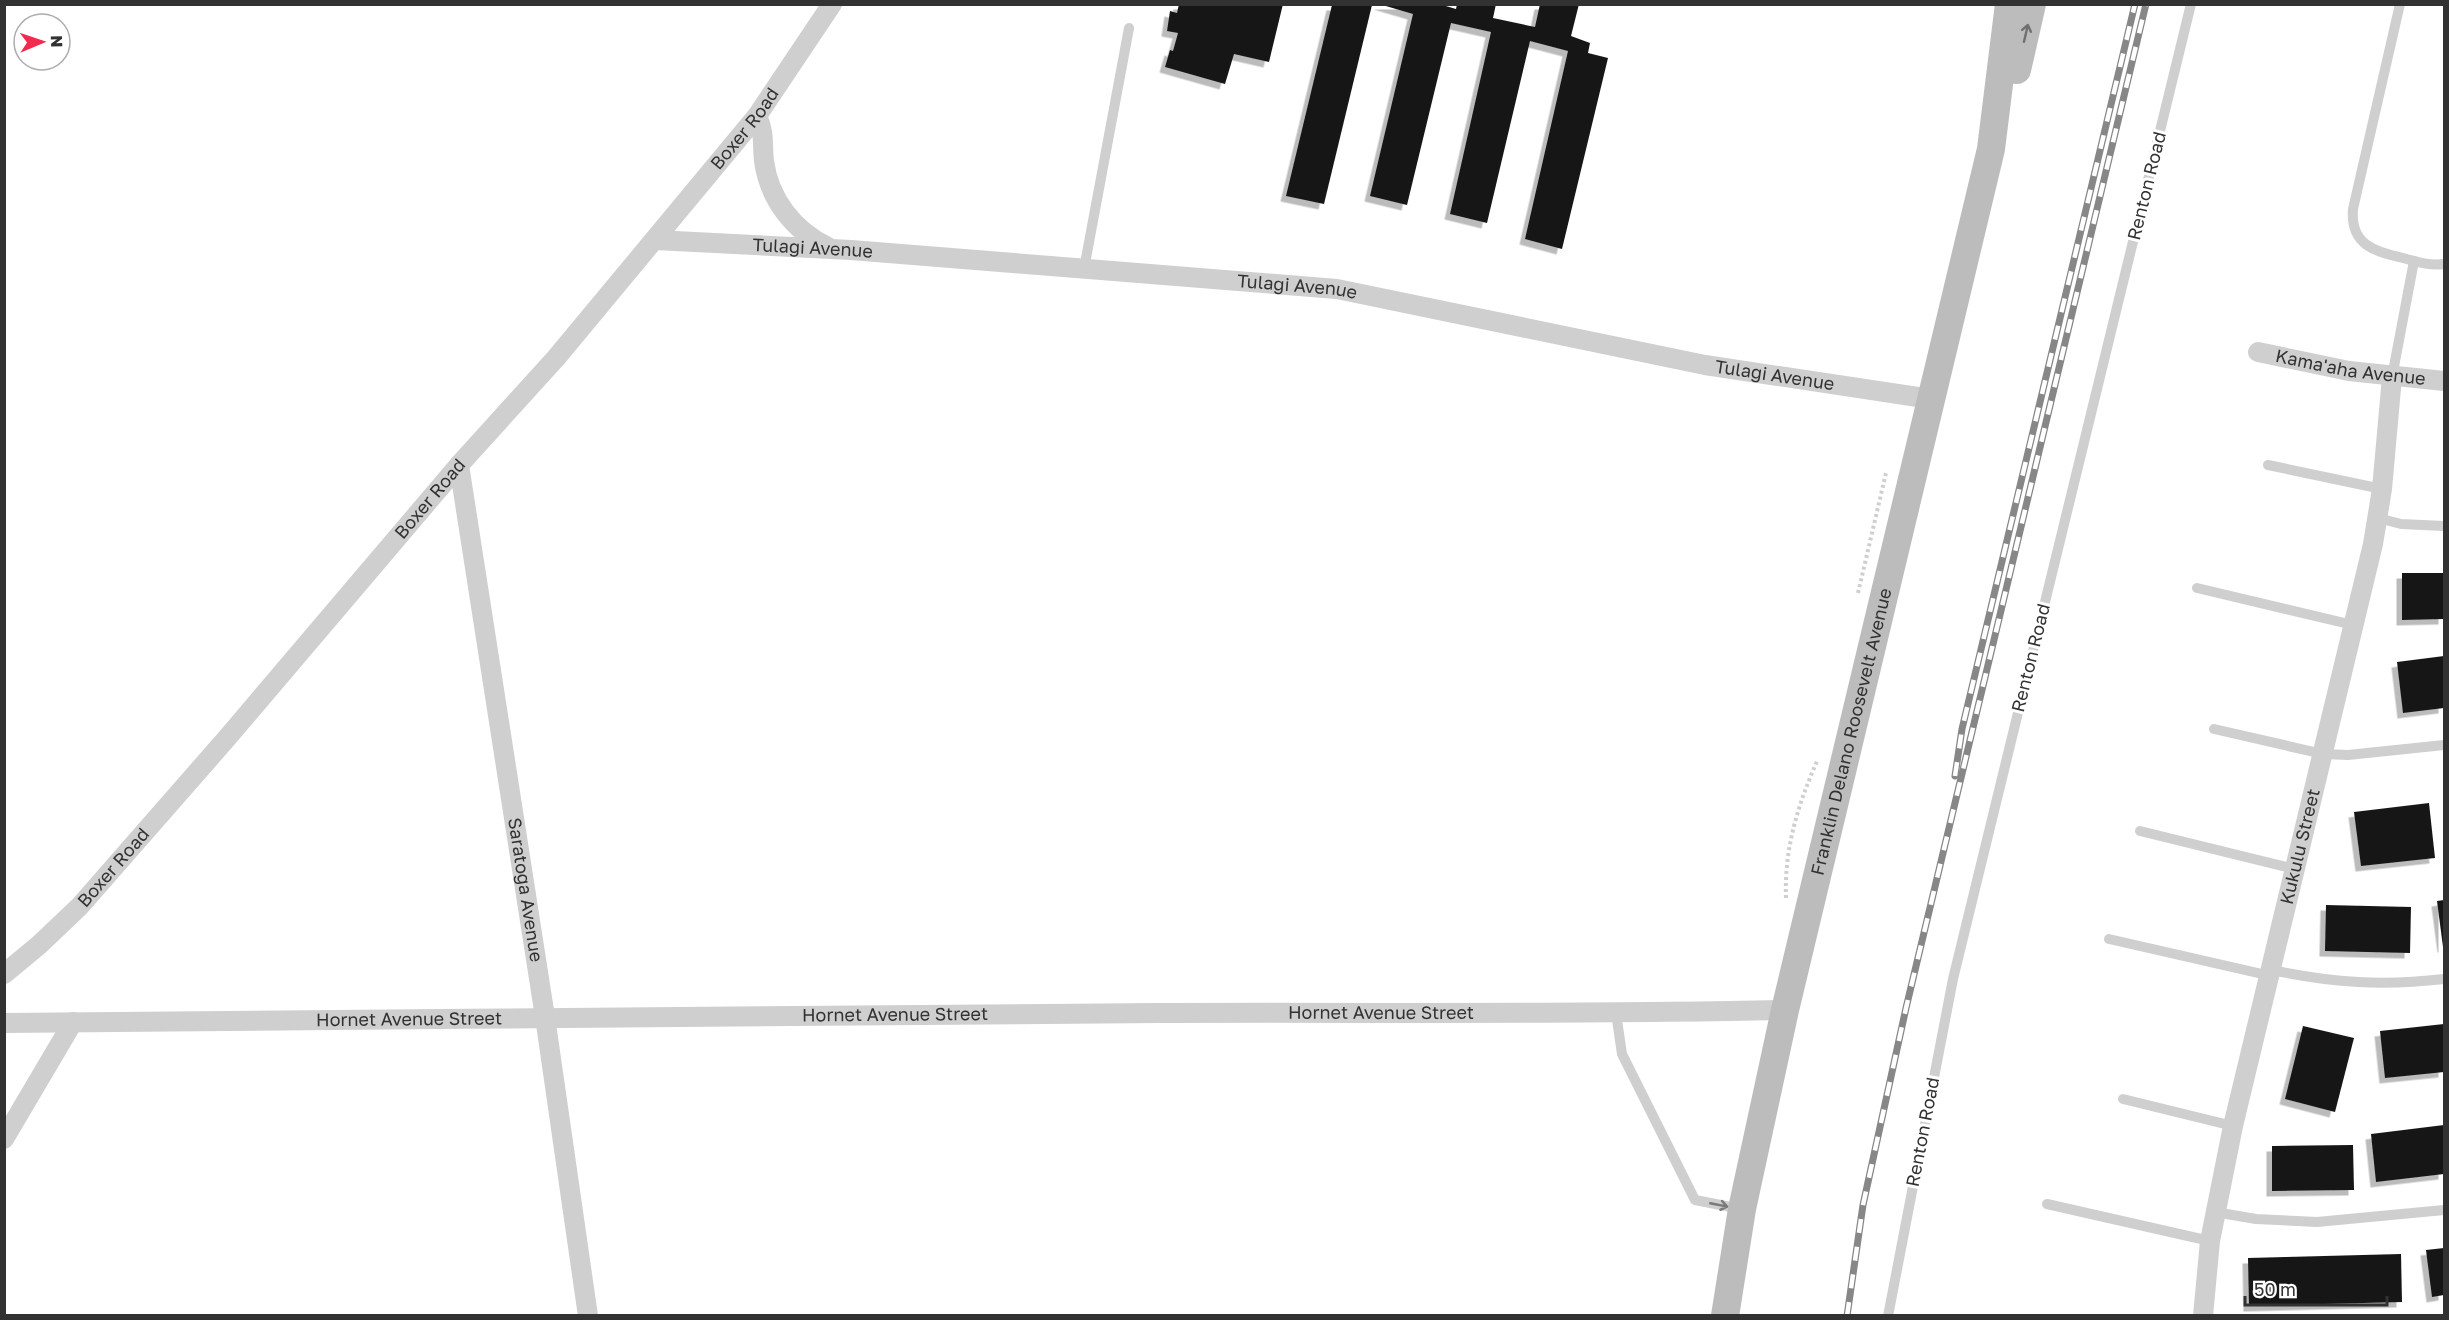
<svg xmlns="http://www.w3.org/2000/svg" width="2449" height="1320" viewBox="0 0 2449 1320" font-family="'Golos Text',sans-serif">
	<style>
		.building { fill: #191919; filter: url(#shadow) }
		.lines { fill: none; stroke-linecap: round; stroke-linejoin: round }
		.path { stroke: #cfcfcf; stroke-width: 4; stroke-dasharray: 3 3; stroke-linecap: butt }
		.service { stroke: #cfcfcf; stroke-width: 10 }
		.minor { stroke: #cfcfcf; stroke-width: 20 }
		.secondary { stroke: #bcbcbc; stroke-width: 28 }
		.rail-casing { stroke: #878787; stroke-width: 7 }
		.rail { stroke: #fff; stroke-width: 4.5; stroke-dasharray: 14; stroke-linecap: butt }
		.oneway { stroke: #707070 }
		.oneway2 { stroke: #797979 }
		.labels { text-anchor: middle; stroke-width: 6; stroke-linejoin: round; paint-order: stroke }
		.street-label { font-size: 18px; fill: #323232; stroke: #fff }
	</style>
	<defs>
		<filter id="shadow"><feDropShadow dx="-5.5" dy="5.5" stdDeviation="0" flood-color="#0004"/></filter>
	</defs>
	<rect width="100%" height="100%" fill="#fff"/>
	<g class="building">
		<path d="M1179,4H1283L1269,62L1234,54L1225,84L1165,67L1170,50L1173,51L1178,33L1167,31L1170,11L1177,13Z"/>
		<path d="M1379,4H1439L1456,9L1457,4H1496L1493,18L1535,27L1540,4H1579L1571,36L1590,43L1588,53L1608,58L1562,249L1525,239L1568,51L1530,41L1487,223L1450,214L1491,32L1451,23L1407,205L1370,196L1413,14Z"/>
		<path d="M1332,5H1372L1324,204L1286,196Z"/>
		<path d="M2402,573H2444V619L2402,620Z"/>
		<path d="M2444,656V708L2403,713L2397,662Z"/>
		<path d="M2429,803L2435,858L2361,866L2354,812Z"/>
		<path d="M2444,900V947H2443L2437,901Z"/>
		<path d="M2326,905L2411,907L2410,953L2325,951Z"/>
		<path d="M2444,1024V1072L2385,1078L2380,1031Z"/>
		<path d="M2303,1026L2354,1038L2335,1112L2285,1099Z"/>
		<path d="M2444,1125V1174L2376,1182L2371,1134Z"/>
		<path d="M2353,1145L2354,1190L2272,1191V1146Z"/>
		<path d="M2444,1248V1295L2432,1297L2426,1250Z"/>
		<path d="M2401,1254L2402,1302L2249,1306L2248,1258Z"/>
	</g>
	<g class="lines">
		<g class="path">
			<path d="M1858,593L1886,473"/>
			<path d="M1786,898C1784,849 1798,804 1818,759"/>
		</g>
		<g class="service">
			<path d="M2400,4L2353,209C2350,245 2374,251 2403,258C2417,262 2430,266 2444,264"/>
			<path d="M1084,269L1129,28"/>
			<path d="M2392,377L2414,261"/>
			<path d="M2268,465L2382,489"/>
			<path d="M2378,518L2401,524L2444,526"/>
			<path d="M2197,588L2353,625"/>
			<path d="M2214,729L2323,754L2348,755L2444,745"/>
			<path d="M2140,831L2295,869"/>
			<path d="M2109,939L2271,976"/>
			<path d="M2272,970C2333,983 2383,986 2444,979"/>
			<path d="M1616,1013L1622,1054L1695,1200L1741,1209"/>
			<path d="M2123,1099L2233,1126"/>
			<path d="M2047,1204L2210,1241"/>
			<path d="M2215,1212L2256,1219L2317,1222L2444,1210"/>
			<path d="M1888,1316L1953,979L2191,4"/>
		</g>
		<g class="minor">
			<path d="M757,116C765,133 762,143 764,161C769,199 794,231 828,247"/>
			<path id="s1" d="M655,240L851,250L1337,289L1705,365L1931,399"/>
			<path id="s2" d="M2258,352L2349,371L2444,381"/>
			<path id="s3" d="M459,465L545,1017L588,1316"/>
			<path id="s4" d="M4,974L39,945L80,906L227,738L459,465L556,358L757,116L832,4"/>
			<path id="s5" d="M4,1023C389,1020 774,1015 1159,1013C1368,1012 1577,1015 1785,1010"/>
			<path d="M4,1139L73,1022"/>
			<path id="s6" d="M2203,1316L2210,1241L2233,1126L2373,544L2382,489L2392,377"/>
		</g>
		<g class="secondary">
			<path d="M2017,70L2032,4"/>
			<path id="s7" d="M1725,1316L1742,1209L1785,1010L1991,149L2009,4"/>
		</g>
		<g class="rail-casing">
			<g id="rail">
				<path d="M1955,776L1962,729L2135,4"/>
				<path d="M1847,1316L1863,1205L1906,1008L2146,4"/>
			</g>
		</g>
		<use href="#rail" class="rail"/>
	</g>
	<defs><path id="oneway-shaft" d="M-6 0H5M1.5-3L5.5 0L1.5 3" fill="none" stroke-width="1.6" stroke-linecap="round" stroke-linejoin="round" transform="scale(1.5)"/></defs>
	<use class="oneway" href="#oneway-shaft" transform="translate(2026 33) rotate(-77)"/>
	<use class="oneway2" href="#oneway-shaft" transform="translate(1719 1205) rotate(11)"/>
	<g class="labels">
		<g class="street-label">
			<text dy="6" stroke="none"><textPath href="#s4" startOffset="1125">Boxer Road</textPath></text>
			<text transform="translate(2147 186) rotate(-76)" y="6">Renton Road</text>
			<text dy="6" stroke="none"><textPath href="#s1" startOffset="158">Tulagi Avenue</textPath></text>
			<text dy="6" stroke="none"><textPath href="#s1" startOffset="644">Tulagi Avenue</textPath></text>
			<text dy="6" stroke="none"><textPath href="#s2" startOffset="94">Kama'aha Avenue</textPath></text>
			<text dy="6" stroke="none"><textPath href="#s1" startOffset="1130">Tulagi Avenue</textPath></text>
			<text dy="6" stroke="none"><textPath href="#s4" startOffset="639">Boxer Road</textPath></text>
			<text transform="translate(2031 658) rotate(-76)" y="6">Renton Road</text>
			<text dy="6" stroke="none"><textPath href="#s7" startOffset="598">Franklin Delano Roosevelt Avenue</textPath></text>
			<text dy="6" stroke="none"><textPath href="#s6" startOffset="480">Kukulu Street</textPath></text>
			<text dy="6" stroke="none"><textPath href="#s4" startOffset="153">Boxer Road</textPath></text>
			<text dy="6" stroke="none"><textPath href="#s3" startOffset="430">Saratoga Avenue</textPath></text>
			<text dy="6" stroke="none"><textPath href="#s5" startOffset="1377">Hornet Avenue Street</textPath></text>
			<text dy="6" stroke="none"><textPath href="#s5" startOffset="891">Hornet Avenue Street</textPath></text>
			<text dy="6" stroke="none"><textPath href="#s5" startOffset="405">Hornet Avenue Street</textPath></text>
			<text transform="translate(1923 1132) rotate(-79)" y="6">Renton Road</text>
		</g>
	</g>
	<rect width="2449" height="1320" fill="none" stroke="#323232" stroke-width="12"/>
	<g transform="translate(42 42) rotate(88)"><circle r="28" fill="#ffffff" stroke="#adadad" stroke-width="1.5"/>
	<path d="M0-4.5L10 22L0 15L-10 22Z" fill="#f3294d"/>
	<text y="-9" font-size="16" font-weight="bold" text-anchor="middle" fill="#323232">N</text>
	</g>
	<path d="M2245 1296v9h142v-9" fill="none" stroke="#323232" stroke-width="3"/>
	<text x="2254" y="1296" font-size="18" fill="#323232" stroke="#ffffff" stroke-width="4.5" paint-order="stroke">50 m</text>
</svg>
